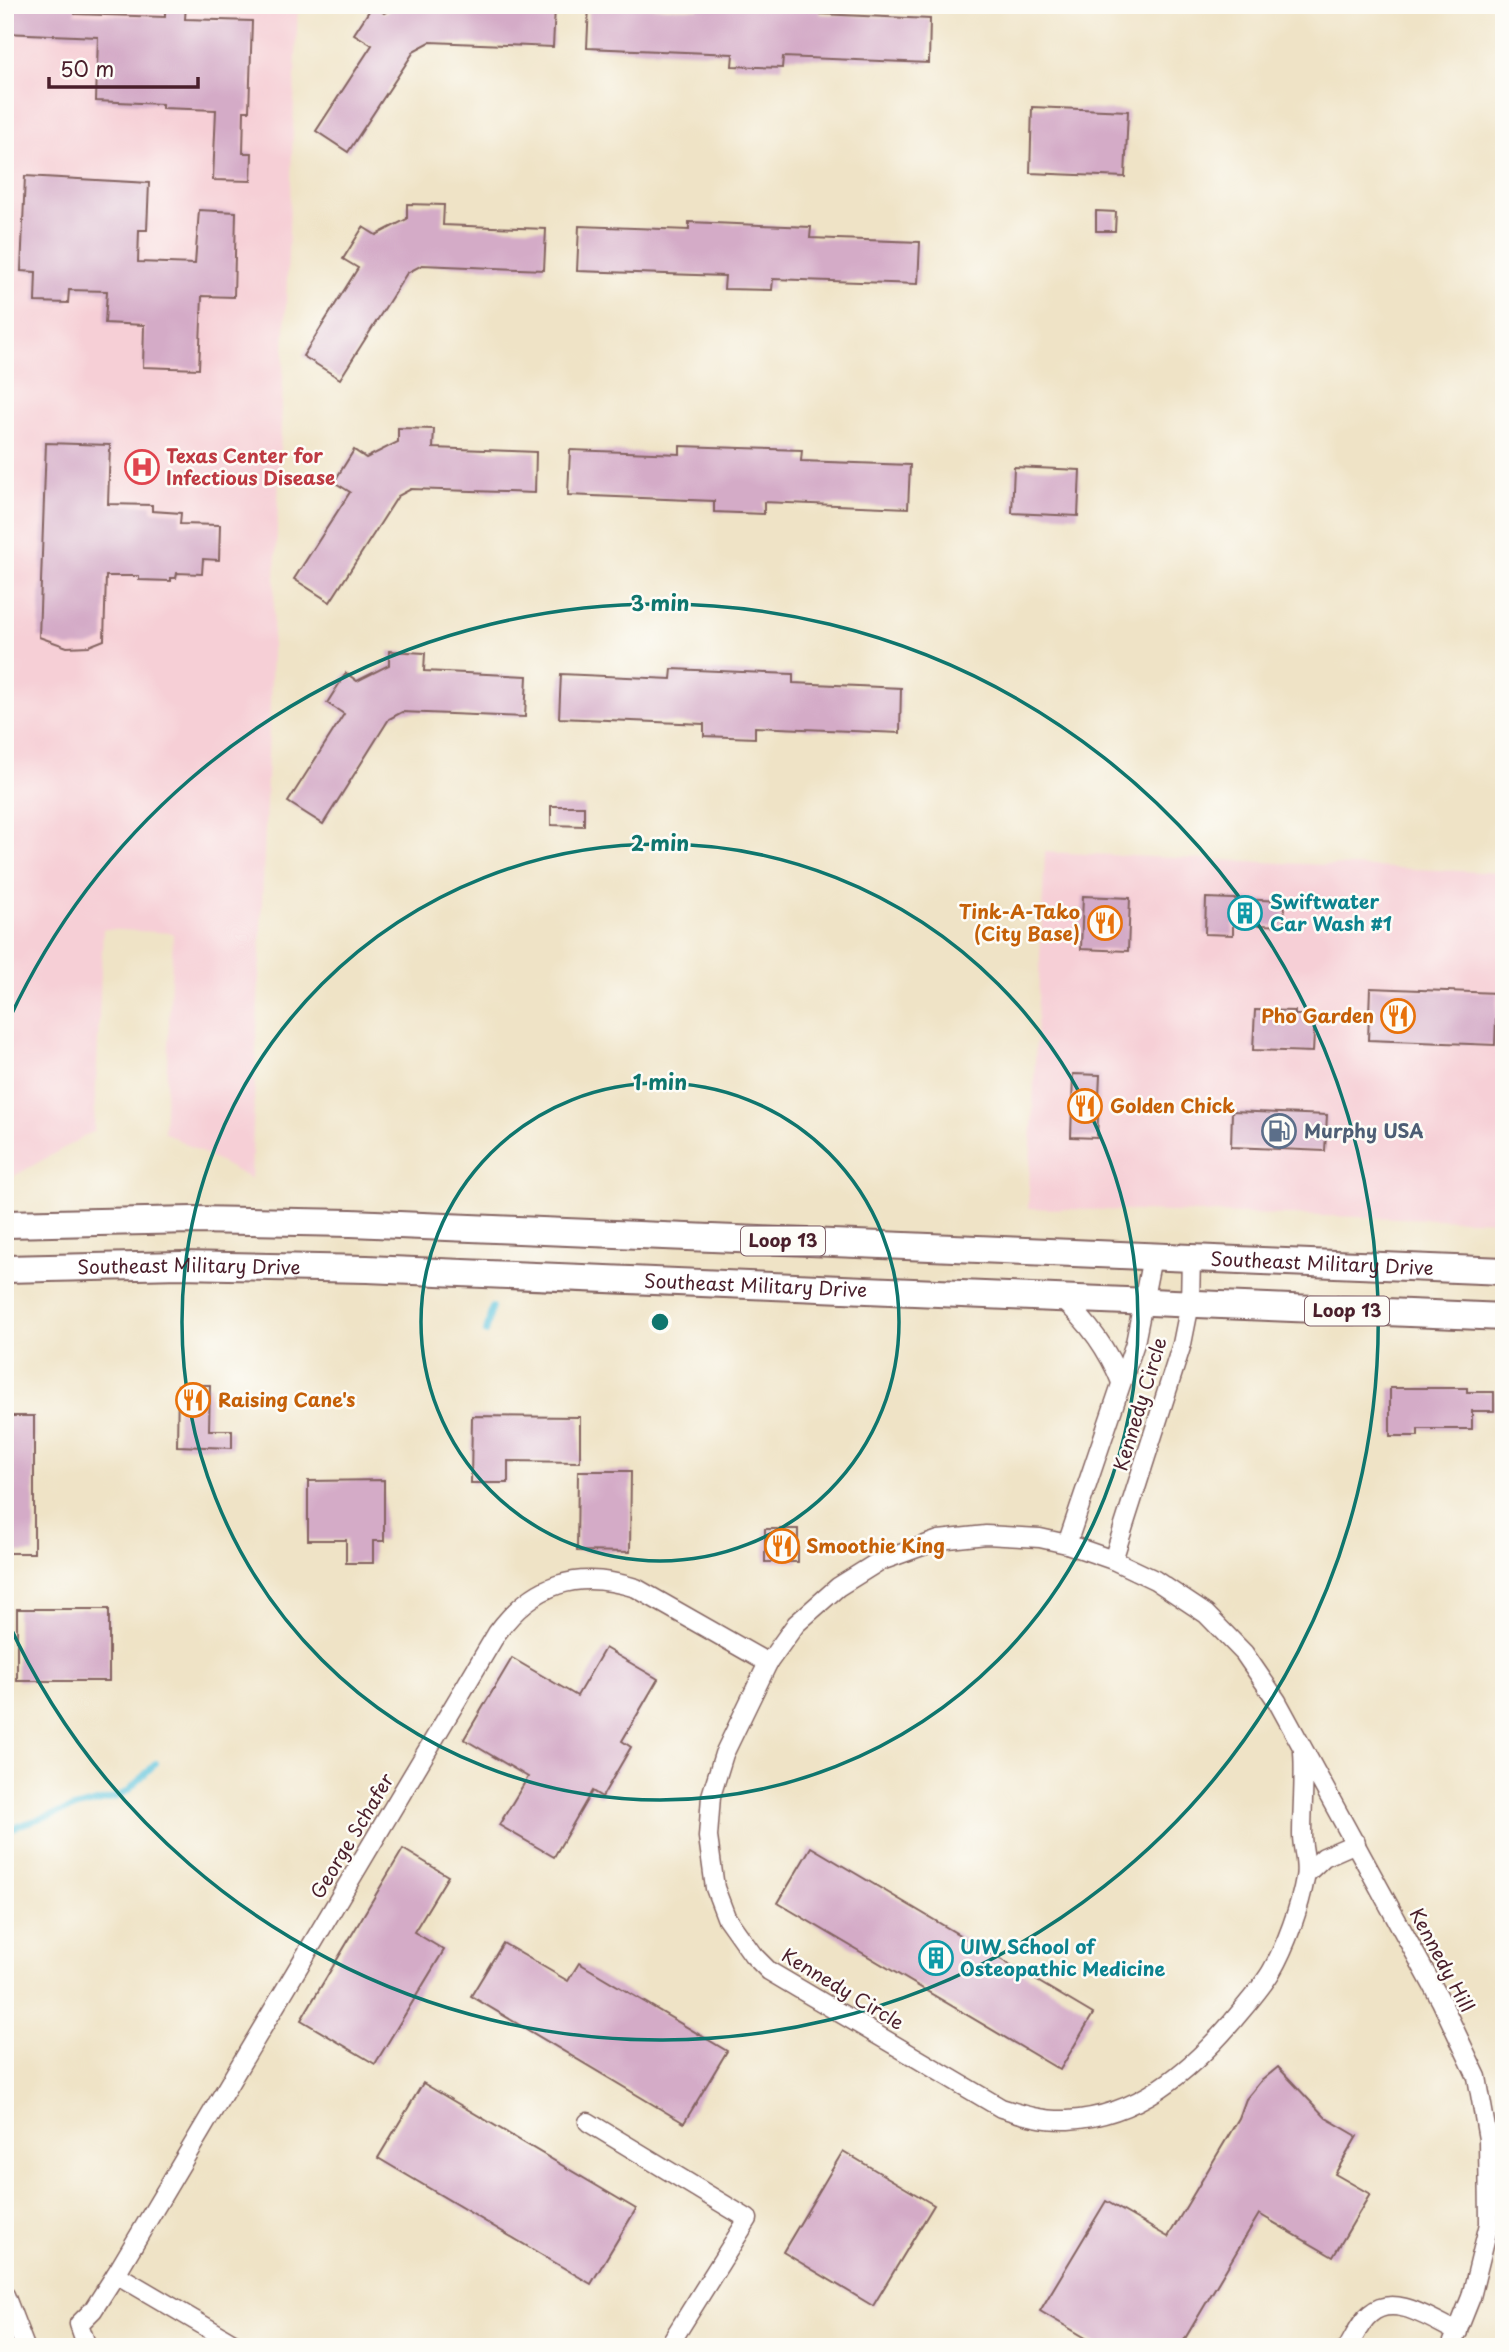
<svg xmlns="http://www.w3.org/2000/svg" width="1509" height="2352" viewBox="0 0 1509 2352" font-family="'Playpen Sans',sans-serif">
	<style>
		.built { fill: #f6cfd6 }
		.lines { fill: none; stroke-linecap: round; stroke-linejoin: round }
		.stream { stroke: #5fc4dd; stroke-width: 6 }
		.building { fill: #d4abc7 }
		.street-casing { stroke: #846461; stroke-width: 21 }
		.primary-casing { stroke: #846461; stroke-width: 30 }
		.street { stroke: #fff; stroke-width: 18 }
		.primary { stroke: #fff; stroke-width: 26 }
		.ring { fill: none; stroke: #0f766e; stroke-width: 3.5 }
		.labels { text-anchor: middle; stroke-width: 5; stroke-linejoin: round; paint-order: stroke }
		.shield { fill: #fdfcf7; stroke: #806168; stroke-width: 2 }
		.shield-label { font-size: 18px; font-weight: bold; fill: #4a1f2b }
		.health-label { font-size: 19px; font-weight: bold; fill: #be3a42; stroke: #fdfcf7; text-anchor: start }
		.culture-label { font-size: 19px; font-weight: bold; fill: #0d838f; stroke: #fdfcf7; text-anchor: start }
		.food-label { font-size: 19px; font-weight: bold; fill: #c56008; stroke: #fdfcf7; text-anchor: start }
		.service-label { font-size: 19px; font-weight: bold; fill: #4e5e75; stroke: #fdfcf7; text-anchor: start }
		.street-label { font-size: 19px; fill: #4a1f2b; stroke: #fdfcf7 }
		.centre { fill: #0f766e; stroke: #fdfcf7; stroke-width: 3.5 }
		.ring-label { font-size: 21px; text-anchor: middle; font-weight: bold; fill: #0f766e; stroke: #fdfcf7; stroke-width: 5; stroke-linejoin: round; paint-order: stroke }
	</style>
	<rect width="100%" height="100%" fill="#fdfcf7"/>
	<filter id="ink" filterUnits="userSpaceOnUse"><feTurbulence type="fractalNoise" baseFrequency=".0143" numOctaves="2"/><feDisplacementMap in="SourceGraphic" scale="14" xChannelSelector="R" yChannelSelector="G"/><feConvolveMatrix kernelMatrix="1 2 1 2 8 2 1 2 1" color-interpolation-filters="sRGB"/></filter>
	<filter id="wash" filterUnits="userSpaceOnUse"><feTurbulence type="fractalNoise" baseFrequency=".00686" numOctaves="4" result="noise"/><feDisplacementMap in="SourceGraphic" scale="28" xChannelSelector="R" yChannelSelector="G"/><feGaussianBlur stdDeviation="1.57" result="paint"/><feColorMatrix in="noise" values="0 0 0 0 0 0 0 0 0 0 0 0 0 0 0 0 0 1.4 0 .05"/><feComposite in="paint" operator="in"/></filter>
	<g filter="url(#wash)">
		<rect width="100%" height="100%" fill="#efe3c6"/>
		<g class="built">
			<path d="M5,5H298L251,1179L164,1132L173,933L103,929L94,1131L9,1179L5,1180Z"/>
			<path d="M1045,852L1504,873V1221L1028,1208Z"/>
		</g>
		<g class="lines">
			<g class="stream">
				<path d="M486,1332L492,1307"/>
				<path d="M5,1833L20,1825L70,1809L117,1797L129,1790L156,1763"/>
			</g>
		</g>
		<g id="blocks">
			<g class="building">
				<path d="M5,5H76L75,14L165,17V5H186L185,19L252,21L249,111H244L243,153H252L251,181L213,180L216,110L162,108V104L96,101L98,37L5,33Z"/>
				<path d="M373,5L384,13L399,5L555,7L553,47L430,42L415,50L348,152L316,131L372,45L354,34Z"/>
				<path d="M589,5L698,9V5H821L820,14L930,19L929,63L783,57L782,68L732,66L733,54L587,48Z"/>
				<path d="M1032,107L1128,111L1125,177L1030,173Z"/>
				<path d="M25,176L149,183L147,230H139L138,262L195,264L199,210L236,212L234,297L202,296L199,369L143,367L144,325L105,323L107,291L69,290L68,303L35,302L36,272L21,271Z"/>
				<path d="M407,204L444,205L443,225L546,229L544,270L422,265L407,273L340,379L303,356L358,268L343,259L363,227L376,235L407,219Z"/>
				<path d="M1096,211L1116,212L1115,231H1096Z"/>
				<path d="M689,222L811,227L810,238L920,242L918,284L773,279L772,290L724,289L725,276L577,271L579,226L689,230Z"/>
				<path d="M398,428L434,429L433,448L536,452L535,493L411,489L398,496L330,602L294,579L350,492L334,482L354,450L366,458L398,442Z"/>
				<path d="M46,443L110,445L108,504L152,505V511L181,513L180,524L220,525L219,560L203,559L202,574L177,573L176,578H171V581L139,580V576H106L104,640L89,646L67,647L39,637Z"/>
				<path d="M680,446L802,450L801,461L910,465L908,508L764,502V514L714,512V501L568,495L570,450L680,454Z"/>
				<path d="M1014,467L1080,470L1078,516L1012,513Z"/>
				<path d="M389,651L425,653L424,671L527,676L525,717L402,712L389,719L323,824L288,802L344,714L327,703L346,673L357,681L389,665Z"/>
				<path d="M672,669L793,674V683L901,688L900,733L755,727V738L704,736V724L559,718L561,674L671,679Z"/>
				<path d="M551,806H584V826L551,825Z"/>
				<path d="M1083,896L1130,898L1128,951L1081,949Z"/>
				<path d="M1206,898L1285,901L1284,926L1233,924V935L1205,934Z"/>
				<path d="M1370,988L1497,993L1495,1045L1368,1040Z"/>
				<path d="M1255,1010L1295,1011V1015H1315L1313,1052L1253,1050Z"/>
				<path d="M1073,1074L1100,1075L1097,1138L1071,1137Z"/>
				<path d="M1232,1111L1327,1115L1325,1151L1231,1147Z"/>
				<path d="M178,1385H210L209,1430H232V1448L177,1446Z"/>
				<path d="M1390,1388H1467V1392H1494V1411H1472V1429H1418V1436H1390Z"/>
				<rect x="5" y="1416" width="29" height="137"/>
				<path d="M472,1416L580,1417V1462L508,1461V1483H471Z"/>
				<path d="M578,1471H631L630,1552L577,1551Z"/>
				<path d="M384,1480V1541H373V1563H346V1540H308V1481Z"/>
				<rect x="765" y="1529" width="33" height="33"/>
				<rect x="17" y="1609" width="92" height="72"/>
				<path d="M605,1648L658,1679L622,1741L631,1747L602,1797L592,1791L554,1857L499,1825L528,1777L464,1739L512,1658L577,1696Z"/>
				<path d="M811,1847L1093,2014L1060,2070L778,1903Z"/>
				<path d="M403,1849L448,1876L414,1932L444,1950L375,2064L301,2020Z"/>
				<path d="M503,1943L568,1981L579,1963L727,2051L684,2123L471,1996Z"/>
				<path d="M1278,2067L1326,2118L1357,2136L1335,2174L1370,2194L1333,2257L1259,2214L1180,2347H1101L1040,2311L1106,2201L1168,2237L1239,2118L1246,2099L1260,2082Z"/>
				<path d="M423,2083L636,2209L591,2284L378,2158Z"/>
				<path d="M843,2151L934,2205L873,2306L783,2252Z"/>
			</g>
		</g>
	</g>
	<g filter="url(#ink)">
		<use href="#blocks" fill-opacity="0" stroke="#846461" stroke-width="2"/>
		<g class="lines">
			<g class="street-casing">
				<g id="street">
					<path d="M1063,1300C1089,1323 1108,1350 1121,1382"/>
					<path d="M1067,1544L1135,1343L1152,1257"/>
					<path d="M1113,1560L1182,1344L1190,1304L1191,1257"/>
					<path d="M1303,1751C1305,1779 1302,1807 1302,1835C1302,1849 1308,1864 1305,1878C1300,1907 1286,1946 1271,1972C1260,1990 1245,2006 1232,2022C1189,2072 1138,2116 1068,2120C1045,2121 1023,2115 1001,2108L769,1971L753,1955L726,1917L715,1888L708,1837L711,1796L724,1754L768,1663L796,1624L838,1587L878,1562L939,1540L986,1535L1040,1538L1067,1544L1113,1560L1155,1580L1206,1614L1244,1653L1277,1701L1441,2001L1477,2077L1488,2139L1489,2224L1471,2297L1451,2347"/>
					<path d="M1306,1874L1324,1857L1356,1843"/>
					<path d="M588,2122L748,2219L668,2347"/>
					<path d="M116,2274L240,2347"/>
					<path d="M5,2295L25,2347"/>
					<path d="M87,2347L79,2324L93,2310L116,2274L497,1633C534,1583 577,1569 636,1588L768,1663"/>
					<path d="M1348,2347C1355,2336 1360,2322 1370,2314C1395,2292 1433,2321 1458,2332"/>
				</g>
			</g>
			<g class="primary-casing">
				<g id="primary">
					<path id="s1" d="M5,1224L193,1220L351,1223L1504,1271"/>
					<path id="s2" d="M5,1269L181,1265L367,1269L1504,1317"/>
				</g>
			</g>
			<use href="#street" class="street"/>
			<use href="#primary" class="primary"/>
		</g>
	</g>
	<g class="ring">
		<circle cx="660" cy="1322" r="239"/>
		<circle cx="660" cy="1322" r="478"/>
		<path d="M7 1024A718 718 0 1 1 7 1620"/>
	</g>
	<defs>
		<g id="hospital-ring" transform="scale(1.75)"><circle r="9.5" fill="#fdfcf7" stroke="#e0444e" stroke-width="1.5"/><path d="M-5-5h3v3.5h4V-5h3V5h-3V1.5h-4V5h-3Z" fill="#e0444e"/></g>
		<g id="building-ring" transform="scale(1.75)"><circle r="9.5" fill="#fdfcf7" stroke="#0f9aa8" stroke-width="1.5"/><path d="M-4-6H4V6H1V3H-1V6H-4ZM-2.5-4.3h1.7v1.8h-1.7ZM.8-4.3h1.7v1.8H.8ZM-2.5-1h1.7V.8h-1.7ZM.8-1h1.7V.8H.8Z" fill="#0f9aa8"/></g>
		<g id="restaurant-ring" transform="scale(1.75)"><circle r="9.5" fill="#fdfcf7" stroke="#e8710a" stroke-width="1.5"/><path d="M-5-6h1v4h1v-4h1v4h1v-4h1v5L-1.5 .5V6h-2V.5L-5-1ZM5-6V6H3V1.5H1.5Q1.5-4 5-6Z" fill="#e8710a"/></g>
		<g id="fuel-ring" transform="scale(1.75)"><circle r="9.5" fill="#fdfcf7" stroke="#5c6f8a" stroke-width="1.5"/><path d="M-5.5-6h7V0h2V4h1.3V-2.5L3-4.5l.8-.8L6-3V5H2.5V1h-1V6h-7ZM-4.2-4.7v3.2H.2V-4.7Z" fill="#5c6f8a"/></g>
	</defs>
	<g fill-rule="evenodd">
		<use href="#hospital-ring" x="142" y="467"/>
		<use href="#building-ring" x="1245" y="913"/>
		<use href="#restaurant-ring" x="1105" y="923"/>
		<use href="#restaurant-ring" x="1398" y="1016"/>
		<use href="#restaurant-ring" x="1085" y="1106"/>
		<use href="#fuel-ring" x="1279" y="1131"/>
		<use href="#restaurant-ring" x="193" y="1400"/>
		<use href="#restaurant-ring" x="782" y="1546"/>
		<use href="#building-ring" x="936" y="1958"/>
	</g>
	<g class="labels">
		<g class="shield">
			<rect x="741" y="1226.5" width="84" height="29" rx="5"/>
			<rect x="1305" y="1296.5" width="84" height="29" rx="5"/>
		</g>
		<g class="shield-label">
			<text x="783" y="1247">Loop 13</text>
			<text x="1347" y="1317">Loop 13</text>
		</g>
		<g class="health-label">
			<text x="166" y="463">Texas Center for<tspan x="166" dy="22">Infectious Disease</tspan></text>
		</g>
		<g class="culture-label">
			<text x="1270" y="909">Swiftwater<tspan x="1270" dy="22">Car Wash #1</tspan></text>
			<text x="960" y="1954">UIW School of<tspan x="960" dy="22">Osteopathic Medicine</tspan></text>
		</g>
		<g class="food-label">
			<text x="1080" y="919" text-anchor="end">Tink-A-Tako<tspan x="1080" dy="22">(City Base)</tspan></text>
			<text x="1374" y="1023" text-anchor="end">Pho Garden</text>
			<text x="1110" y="1113">Golden Chick</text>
			<text x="218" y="1407">Raising Cane's</text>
			<text x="806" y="1553">Smoothie King</text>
		</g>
		<g class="service-label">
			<text x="1304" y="1138">Murphy USA</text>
		</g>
		<g class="street-label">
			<text dy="7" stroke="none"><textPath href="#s1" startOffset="1318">Southeast Military Drive</textPath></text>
			<text dy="7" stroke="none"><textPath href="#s2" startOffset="184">Southeast Military Drive</textPath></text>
			<text dy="7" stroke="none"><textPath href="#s2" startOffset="751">Southeast Military Drive</textPath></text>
			<text transform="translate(1140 1404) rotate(-73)" y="7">Kennedy Circle</text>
			<text transform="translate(352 1836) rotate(-59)" y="7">George Schafer</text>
			<text transform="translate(1442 1960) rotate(62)" y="7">Kennedy Hill</text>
			<text transform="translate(843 1989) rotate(31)" y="7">Kennedy Circle</text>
		</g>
	</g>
	<circle cx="660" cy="1322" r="10" class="centre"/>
	<g class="ring-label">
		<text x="660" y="611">3 min</text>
		<text x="660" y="851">2 min</text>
		<text x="660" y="1090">1 min</text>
	</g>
	<rect width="1509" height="2352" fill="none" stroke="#fdfcf7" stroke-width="28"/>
	<path d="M49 77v10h149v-10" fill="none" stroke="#4a1f2b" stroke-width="3.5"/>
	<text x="60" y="77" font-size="21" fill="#4a1f2b" stroke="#fdfcf7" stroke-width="5" paint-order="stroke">50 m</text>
</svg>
